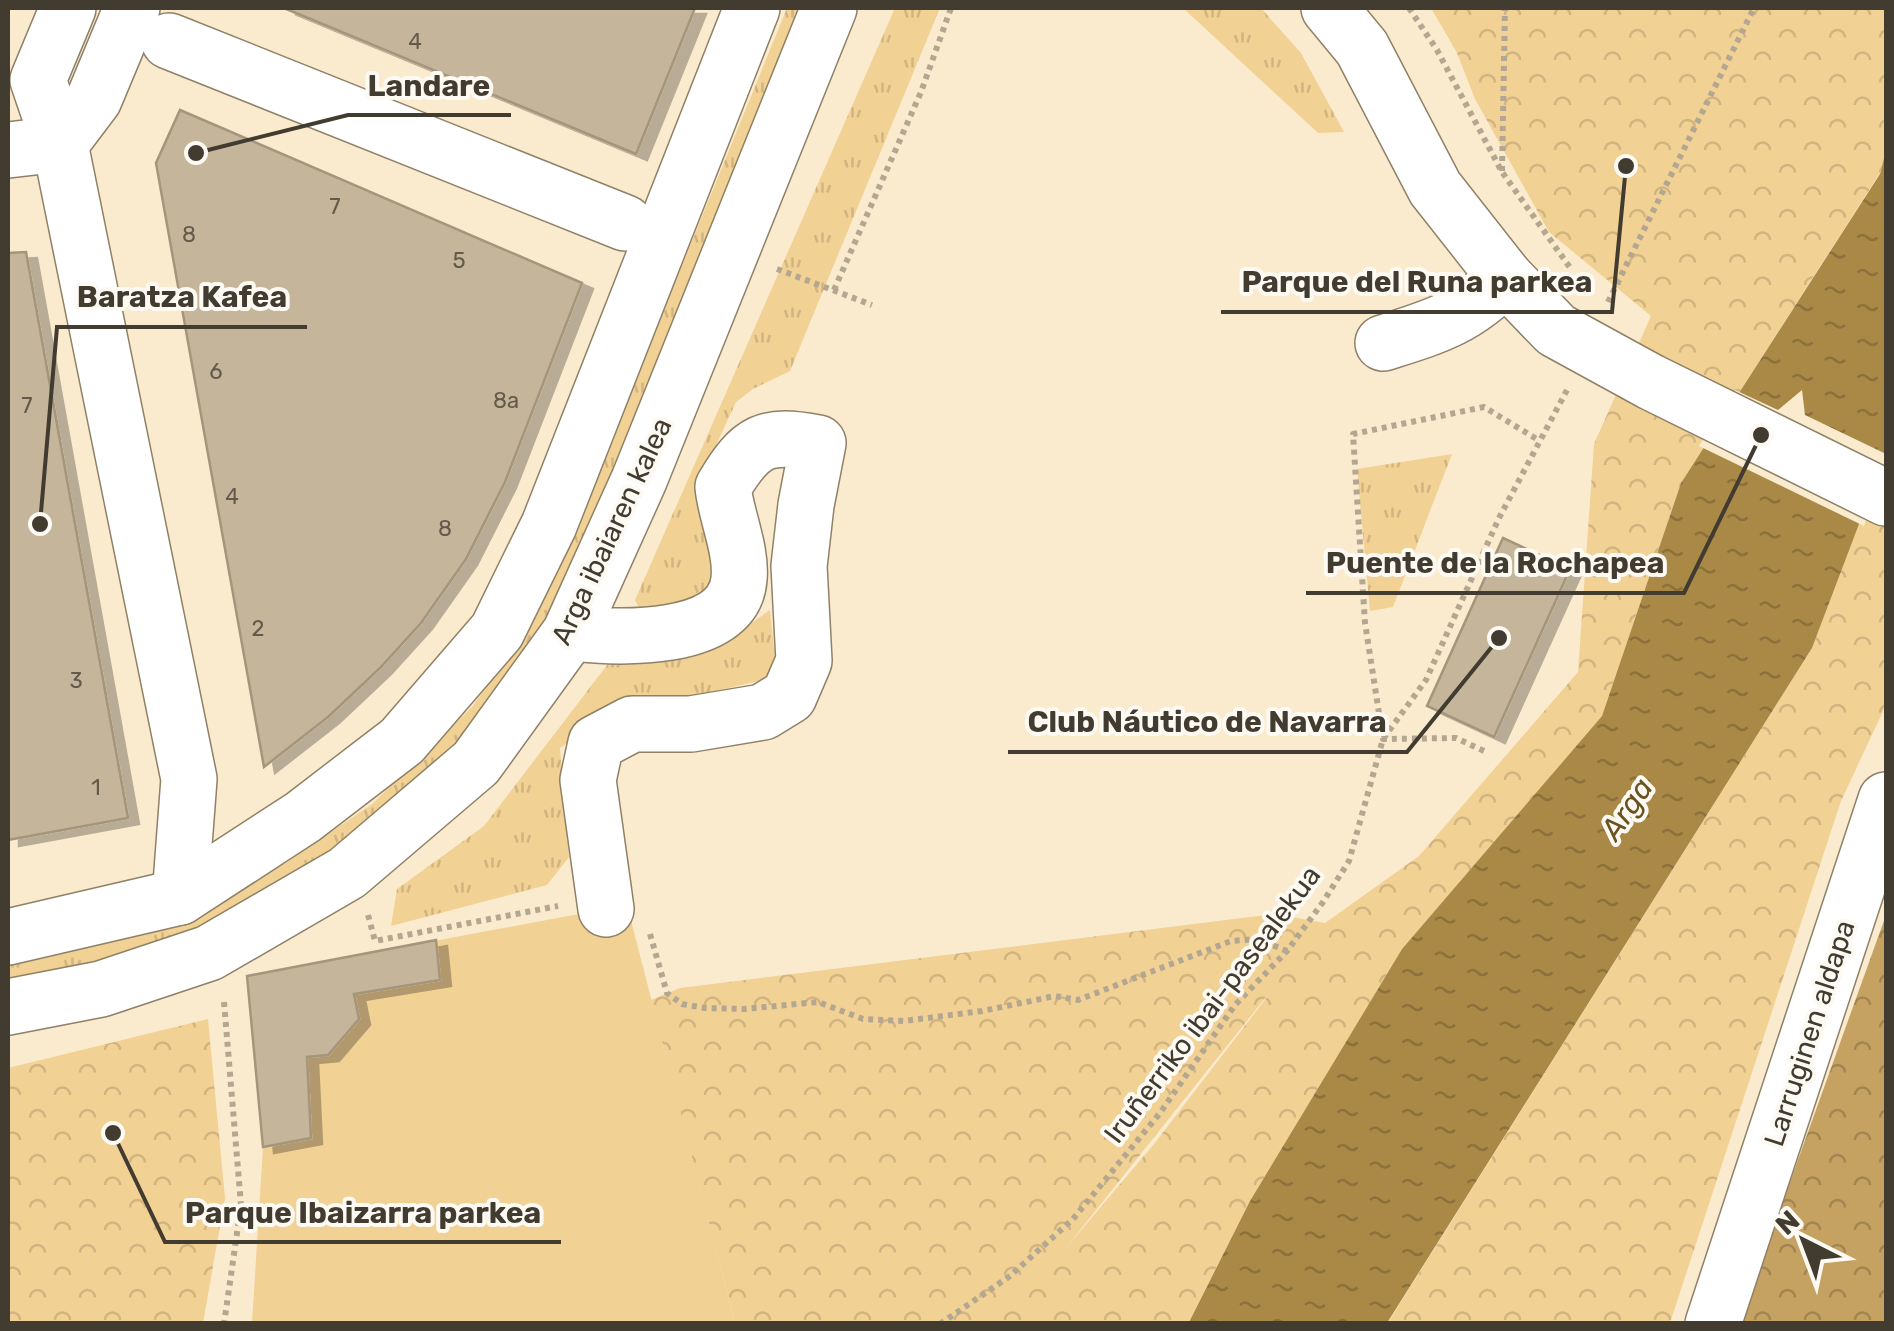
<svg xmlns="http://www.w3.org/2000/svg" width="1894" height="1331" viewBox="0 0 1894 1331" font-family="Rubik,sans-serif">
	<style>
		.grass { fill: url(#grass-tufts) }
		.forest { fill: url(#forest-crowns) }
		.park { fill: url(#park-crowns); fill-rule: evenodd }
		.pitch { fill: #f2d194 }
		.water { fill: url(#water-ripples) }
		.pier { fill: #fbebce }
		.building { fill: #c5b69b; stroke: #a4957b; stroke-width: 2.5; filter: url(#shadow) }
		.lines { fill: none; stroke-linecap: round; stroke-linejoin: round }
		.minor-casing { stroke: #8f8167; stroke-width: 58 }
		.path { stroke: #b4a791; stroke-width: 6; stroke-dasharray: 5 5; stroke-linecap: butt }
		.minor { stroke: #fff; stroke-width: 55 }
		.labels { text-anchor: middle; stroke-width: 8; stroke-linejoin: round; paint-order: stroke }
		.number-label { font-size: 22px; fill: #635a4b }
		.street-label { font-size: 28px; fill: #423b30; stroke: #fdfaf4 }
		.water-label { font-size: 30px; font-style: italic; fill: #6b5321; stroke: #fdfaf4 }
		.leader { fill: none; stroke: #423b30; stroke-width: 4 }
		.callout-dot { fill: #423b30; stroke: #fdfaf4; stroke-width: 4 }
		.callout-label { font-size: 30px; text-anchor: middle; font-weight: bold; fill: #423b30; stroke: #fdfaf4; stroke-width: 8; stroke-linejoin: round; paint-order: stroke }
	</style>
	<defs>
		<pattern id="grass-tufts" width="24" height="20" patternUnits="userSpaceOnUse" patternTransform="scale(2.5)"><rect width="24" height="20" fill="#f2d194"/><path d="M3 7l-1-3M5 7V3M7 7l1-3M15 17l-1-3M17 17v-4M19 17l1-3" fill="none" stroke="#d1b480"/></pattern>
		<pattern id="forest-crowns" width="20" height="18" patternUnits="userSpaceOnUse" patternTransform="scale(2.5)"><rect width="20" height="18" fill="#c5a261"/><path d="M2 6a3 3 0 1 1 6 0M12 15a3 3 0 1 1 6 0" fill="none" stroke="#a28550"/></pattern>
		<pattern id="park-crowns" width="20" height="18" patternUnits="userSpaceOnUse" patternTransform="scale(2.5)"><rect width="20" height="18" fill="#f2d194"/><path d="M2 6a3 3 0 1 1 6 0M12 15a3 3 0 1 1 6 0" fill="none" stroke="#d1b480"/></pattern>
		<pattern id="water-ripples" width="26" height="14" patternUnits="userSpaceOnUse" patternTransform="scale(2.5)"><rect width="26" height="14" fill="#aa8947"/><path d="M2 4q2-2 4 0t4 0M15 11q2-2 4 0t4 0" fill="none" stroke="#8c713c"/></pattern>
		<filter id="shadow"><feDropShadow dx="11" dy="6" stdDeviation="0" flood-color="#0004"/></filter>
	</defs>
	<rect width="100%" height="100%" fill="#fbebce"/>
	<g class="grass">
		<path d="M787,8H809L566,602L481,727L302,881L164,949L8,985V962L168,922L286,863L372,804L472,707L519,641L559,567Z"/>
		<path d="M895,8H940L790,371L753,389L736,402L700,480L709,522L714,586L647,622L635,600Z"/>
		<path d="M1183,8H1261L1301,53L1344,132L1318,133Z"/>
		<path d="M1452,454L1393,607L1370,611L1357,469Z"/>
		<path d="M770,610L777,677L607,715L560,748L569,857L547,885L391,926L397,889L484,826L611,660L724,642Z"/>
	</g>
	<path class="forest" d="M1886,915V1319L1883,1324H1739Z"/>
	<g class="park">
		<path d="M1431,8H1886V150L1880,173L1681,483L1602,716L1402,949L1250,1201L1188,1323H735L651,1000L680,988L1275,914L1325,923L1419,856L1578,672L1594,444L1651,316L1549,232L1475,99L1457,53ZM1267,997L1154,1144L1065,1249L1266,997Z"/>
		<path d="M1886,453V705L1841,801L1670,1323L1387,1324L1812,648Z"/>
		<path d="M208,1019L225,1198L203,1323H8V1068Z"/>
	</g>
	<path class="pitch" d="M627,905L735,1323H252L263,1147L247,976Z"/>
	<path class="water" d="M1886,150V453L1812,648L1387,1323L1188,1324L1250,1201L1402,949L1602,716L1681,483L1880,174Z"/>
	<path class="pier" d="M1735,390L1778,410L1802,390L1805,415L1886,454V467L1864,526L1699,446Z"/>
	<g class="building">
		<path d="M284,8H695L636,154Z"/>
		<path d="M180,110L582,283L505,482L466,559L421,623L380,668L328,717L264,767L156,163Z"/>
		<path d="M26,252L128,818L8,840V253Z"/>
		<path d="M1503,538L1570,569L1494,737L1427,706Z"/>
		<path d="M436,940L440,980L354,994L359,1019L328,1055L307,1057L311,1138L263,1147L247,976Z"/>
	</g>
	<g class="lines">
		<g class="minor-casing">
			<g id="minor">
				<path d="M68,8L38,80L60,144L189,779L180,897"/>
				<path d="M1329,8L1362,48L1435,188L1505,277L1556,330L1651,382L1886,498"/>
				<path d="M169,41L625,223"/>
				<path d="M60,144L94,99L132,8"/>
				<path d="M8,150L60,144"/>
				<path d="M1383,343C1434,327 1467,318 1505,277"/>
				<path d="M570,633C616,638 734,644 739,579C742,550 726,516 723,487C751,440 765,433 818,443L806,505L799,566L804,661L789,696L763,712L691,724H632L596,743L588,780L606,909"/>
				<path d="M8,937L180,897L303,817L402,741L497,631L549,525L752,8"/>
				<path d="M8,1007L101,989L209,953L347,873L476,763L570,633L639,480L829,8"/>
				<path d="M1713,1324L1886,800"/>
			</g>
		</g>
		<g class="path">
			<path d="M1409,8L1437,50L1502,172L1571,269"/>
			<path d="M1502,171L1505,8"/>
			<path d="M777,269L872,305"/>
			<path d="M834,290L921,92L951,8"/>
			<path d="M1608,302L1754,8"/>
			<path d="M1484,751L1456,738L1383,739L1365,623L1353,434L1484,407L1540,441"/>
			<path d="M368,915L375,941L558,906"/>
			<path d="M650,934L667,993L682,1004L705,1008L744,1009L818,1002L863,1019L904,1021L982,1011L1055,996L1078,1000L1231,941L1257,939L1287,951"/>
			<path d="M224,1002L241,1205L224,1324"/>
			<path d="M940,1324L1010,1276L1073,1219L1160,1113L1235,1005L1287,951L1323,902L1349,861L1383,739L1426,680L1499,518L1567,390"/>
		</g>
		<use href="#minor" class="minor"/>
	</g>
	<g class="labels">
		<g class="number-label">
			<text x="415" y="49">4</text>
			<text x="335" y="214">7</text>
			<text x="189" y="242">8</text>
			<text x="459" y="268">5</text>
			<text x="216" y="379">6</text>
			<text x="506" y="408">8a</text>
			<text x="27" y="413">7</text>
			<text x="232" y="504">4</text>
			<text x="445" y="536">8</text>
			<text x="258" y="636">2</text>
			<text x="76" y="688">3</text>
			<text x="96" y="795">1</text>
		</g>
		<g class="street-label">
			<text transform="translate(611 531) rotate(-65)" y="10">Arga ibaiaren kalea</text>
			<text transform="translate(1212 1004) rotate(-53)" y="10">Iruñerriko ibai-pasealekua</text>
			<text transform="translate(1809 1033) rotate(-72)" y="10">Larruginen aldapa</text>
		</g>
		<g class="water-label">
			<text transform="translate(1627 809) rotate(-56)" y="10">Arga</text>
		</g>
	</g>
	<path class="leader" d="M196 153L348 115H511M1626 166L1612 312H1221M40 524L57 327H307M1761 435L1684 593H1306M1499 638L1407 752H1008M113 1133L165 1242H561"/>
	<g class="callout-dot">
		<circle cx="196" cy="153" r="10"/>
		<circle cx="1626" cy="166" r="10"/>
		<circle cx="40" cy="524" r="10"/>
		<circle cx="1761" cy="435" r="10"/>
		<circle cx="1499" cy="638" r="10"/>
		<circle cx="113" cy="1133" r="10"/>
	</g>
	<g class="callout-label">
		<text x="429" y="96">Landare</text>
		<text x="1417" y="292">Parque del Runa parkea</text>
		<text x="182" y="307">Baratza Kafea</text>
		<text x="1495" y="573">Puente de la Rochapea</text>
		<text x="1207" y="732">Club Náutico de Navarra</text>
		<text x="363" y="1223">Parque Ibaizarra parkea</text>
	</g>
	<rect width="1894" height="1331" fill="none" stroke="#423b30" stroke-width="20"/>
	<g transform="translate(1804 1241) rotate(318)" stroke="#fdfaf4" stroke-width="8" paint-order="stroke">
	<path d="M0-8L18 38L0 25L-18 38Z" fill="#423b30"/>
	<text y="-15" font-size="28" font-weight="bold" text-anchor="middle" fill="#423b30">N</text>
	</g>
</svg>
